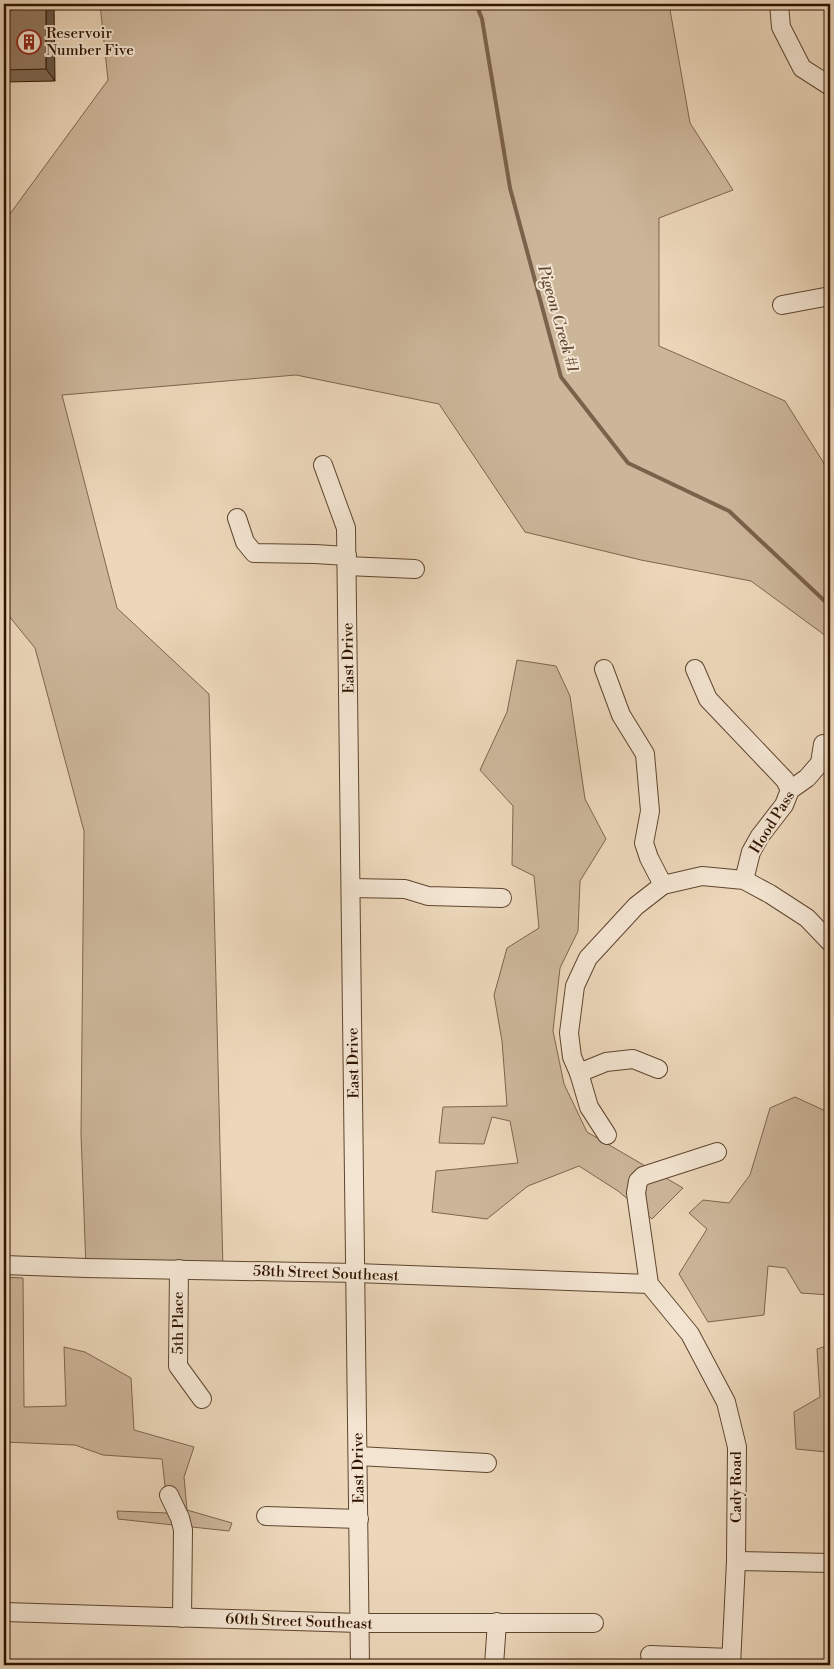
<svg xmlns="http://www.w3.org/2000/svg" width="834" height="1669" viewBox="0 0 834 1669" font-family="'Libre Bodoni',serif">
	<style>
		.green { fill: #ccb69a; stroke: #7e654d }
		.lines { fill: none; stroke-linecap: round; stroke-linejoin: round }
		.stream { stroke: #7a614a; stroke-width: 4 }
		.minor-casing { stroke: #5f452e; stroke-width: 20 }
		.minor { stroke: #f3e5d2; stroke-width: 18 }
		.wall { fill: #7e6853; stroke: #301400 }
		.shaded-wall { fill: #654; stroke: #301400 }
		.building { fill: #927961; stroke: #301400 }
		.labels { text-anchor: middle; stroke-width: 4; stroke-linejoin: round; paint-order: stroke }
		.poi-label { font-size: 15px; fill: #301400; stroke: #f3e5d2; text-anchor: start }
		.street-label { font-size: 15px; fill: #301400; stroke: #f3e5d2 }
		.water-label { font-size: 16px; font-style: italic; fill: #624831; stroke: #f3e5d2 }
	</style>
	<rect width="100%" height="100%" fill="#ecd7ba"/>
	<filter id="stains"><feTurbulence type="fractalNoise" baseFrequency=".004" numOctaves="4"/><feColorMatrix values="0 0 0 0 .2 0 0 0 0 .09 0 0 0 0 .02 0 0 0 .5 -.17"/></filter>
	<radialGradient id="worn" r=".72"><stop offset=".6" stop-color="#630" stop-opacity="0"/><stop offset="1" stop-color="#630" stop-opacity=".3"/></radialGradient>
	<g class="green">
		<path d="M100,4H669L690,123L733,190L659,218V346L785,401L830,473V639L751,581L641,560L525,532L439,404L296,375L62,395L117,608L209,694L223,1270L86,1268L81,1134L84,831L35,648L4,610V222L108,80Z"/>
		<path d="M517,660L556,666L570,696L585,799L606,839L580,881L578,931L560,968L553,1031L564,1084L587,1132L683,1188L652,1219L618,1191L579,1166L528,1186L487,1219L432,1212L436,1171L518,1163L510,1121L492,1117L484,1144L439,1143L443,1107L507,1106L502,1041L494,995L507,948L539,928L534,876L512,865L513,806L480,770L507,712Z"/>
		<path d="M795,1097L830,1113V1295L801,1293L786,1268L768,1266L764,1315L708,1322L679,1274L707,1229L689,1213L703,1200L729,1203L750,1175L770,1108Z"/>
		<path d="M4,1277L23,1278L24,1407L66,1406L64,1347L85,1352L131,1378L134,1430L194,1447L184,1477L187,1510L232,1523L229,1531L118,1519L117,1511L168,1513L162,1459L103,1455L75,1445L4,1442Z"/>
		<path d="M830,1345V1502L827,1452L796,1449L794,1412L820,1397L817,1349Z"/>
	</g>
	<g class="lines">
		<path class="stream" d="M476,4L482,19L510,188L561,377L628,463L729,511L830,606"/>
		<g class="minor-casing">
			<g id="minor">
				<path d="M779,4L781,27L802,68L830,86"/>
				<path d="M782,305L830,296"/>
				<path d="M323,465L346,528L360,1665"/>
				<path d="M237,518L245,542L254,553L315,554L347,556"/>
				<path d="M347,566L415,569"/>
				<path d="M604,669L621,715L645,754L650,811L644,843L649,858L663,885"/>
				<path d="M695,669L708,699L785,780L790,790"/>
				<path d="M744,880L751,852L760,836L784,805L790,790L807,778L820,763L823,744"/>
				<path d="M351,888L405,889L428,896L502,898"/>
				<path d="M658,1069L633,1059L606,1062L579,1073L572,1057L569,1033L575,986L588,958L636,906L663,885L702,876L744,880L770,894L807,918L830,942"/>
				<path d="M579,1073L589,1107L607,1135"/>
				<path d="M717,1152L643,1176L638,1181L636,1193L649,1284L690,1334L726,1402L737,1447L736,1561L731,1665"/>
				<path d="M4,1265L86,1268L356,1273L649,1284"/>
				<path d="M179,1269L178,1366L202,1399"/>
				<path d="M358,1456L487,1463"/>
				<path d="M169,1495L180,1518L183,1530L182,1618"/>
				<path d="M266,1516L359,1519"/>
				<path d="M736,1561L830,1563"/>
				<path d="M4,1612L359,1623H594"/>
				<path d="M650,1655L731,1658"/>
				<path d="M494,1665L497,1622"/>
			</g>
		</g>
		<use href="#minor" class="minor"/>
	</g>
	<path class="wall" d="M4,4L55,81L4,82Z"/>
	<path class="shaded-wall" d="M46,4H54L55,81L46,69Z"/>
	<path class="building" d="M4,4H46V69L4,70Z"/>
	<defs>
		<g id="building-ring" transform="scale(1.25)"><circle r="9.5" fill="#f3e5d2" stroke="#8f2418" stroke-width="1.5"/><path d="M-4-6H4V6H1V3H-1V6H-4ZM-2.5-4.3h1.7v1.8h-1.7ZM.8-4.3h1.7v1.8H.8ZM-2.5-1h1.7V.8h-1.7ZM.8-1h1.7V.8H.8Z" fill="#8f2418"/></g>
	</defs>
	<g fill-rule="evenodd">
		<use href="#building-ring" x="29" y="42"/>
	</g>
	<g class="labels">
		<g class="poi-label">
			<text x="46" y="38">Reservoir<tspan x="46" dy="17">Number Five</tspan></text>
		</g>
		<g class="street-label">
			<text transform="translate(348 658) rotate(-91)" y="5">East Drive</text>
			<text transform="translate(772 822) rotate(-58)" y="5">Hood Pass</text>
			<text transform="translate(353 1063) rotate(-91)" y="5">East Drive</text>
			<text transform="translate(326 1273) rotate(2)" y="5">58th Street Southeast</text>
			<text transform="translate(178 1323) rotate(-90)" y="5">5th Place</text>
			<text transform="translate(358 1468) rotate(-91)" y="5">East Drive</text>
			<text transform="translate(736 1487) rotate(-90)" y="5">Cady Road</text>
			<text transform="translate(299 1621) rotate(2)" y="5">60th Street Southeast</text>
		</g>
		<g class="water-label">
			<text transform="translate(559 318) rotate(74)" y="6">Pigeon Creek #1</text>
		</g>
	</g>
	<rect width="834" height="1669" fill="none" stroke="#ecd7ba" stroke-width="20"/>
	<rect x="5" y="5" width="824" height="1659" fill="none" stroke="#301400" stroke-width="2.5"/>
	<rect x="10" y="10" width="814" height="1649" fill="none" stroke="#301400"/>
	<rect width="100%" height="100%" filter="url(#stains)"/>
	<rect width="100%" height="100%" fill="url(#worn)"/>
</svg>
